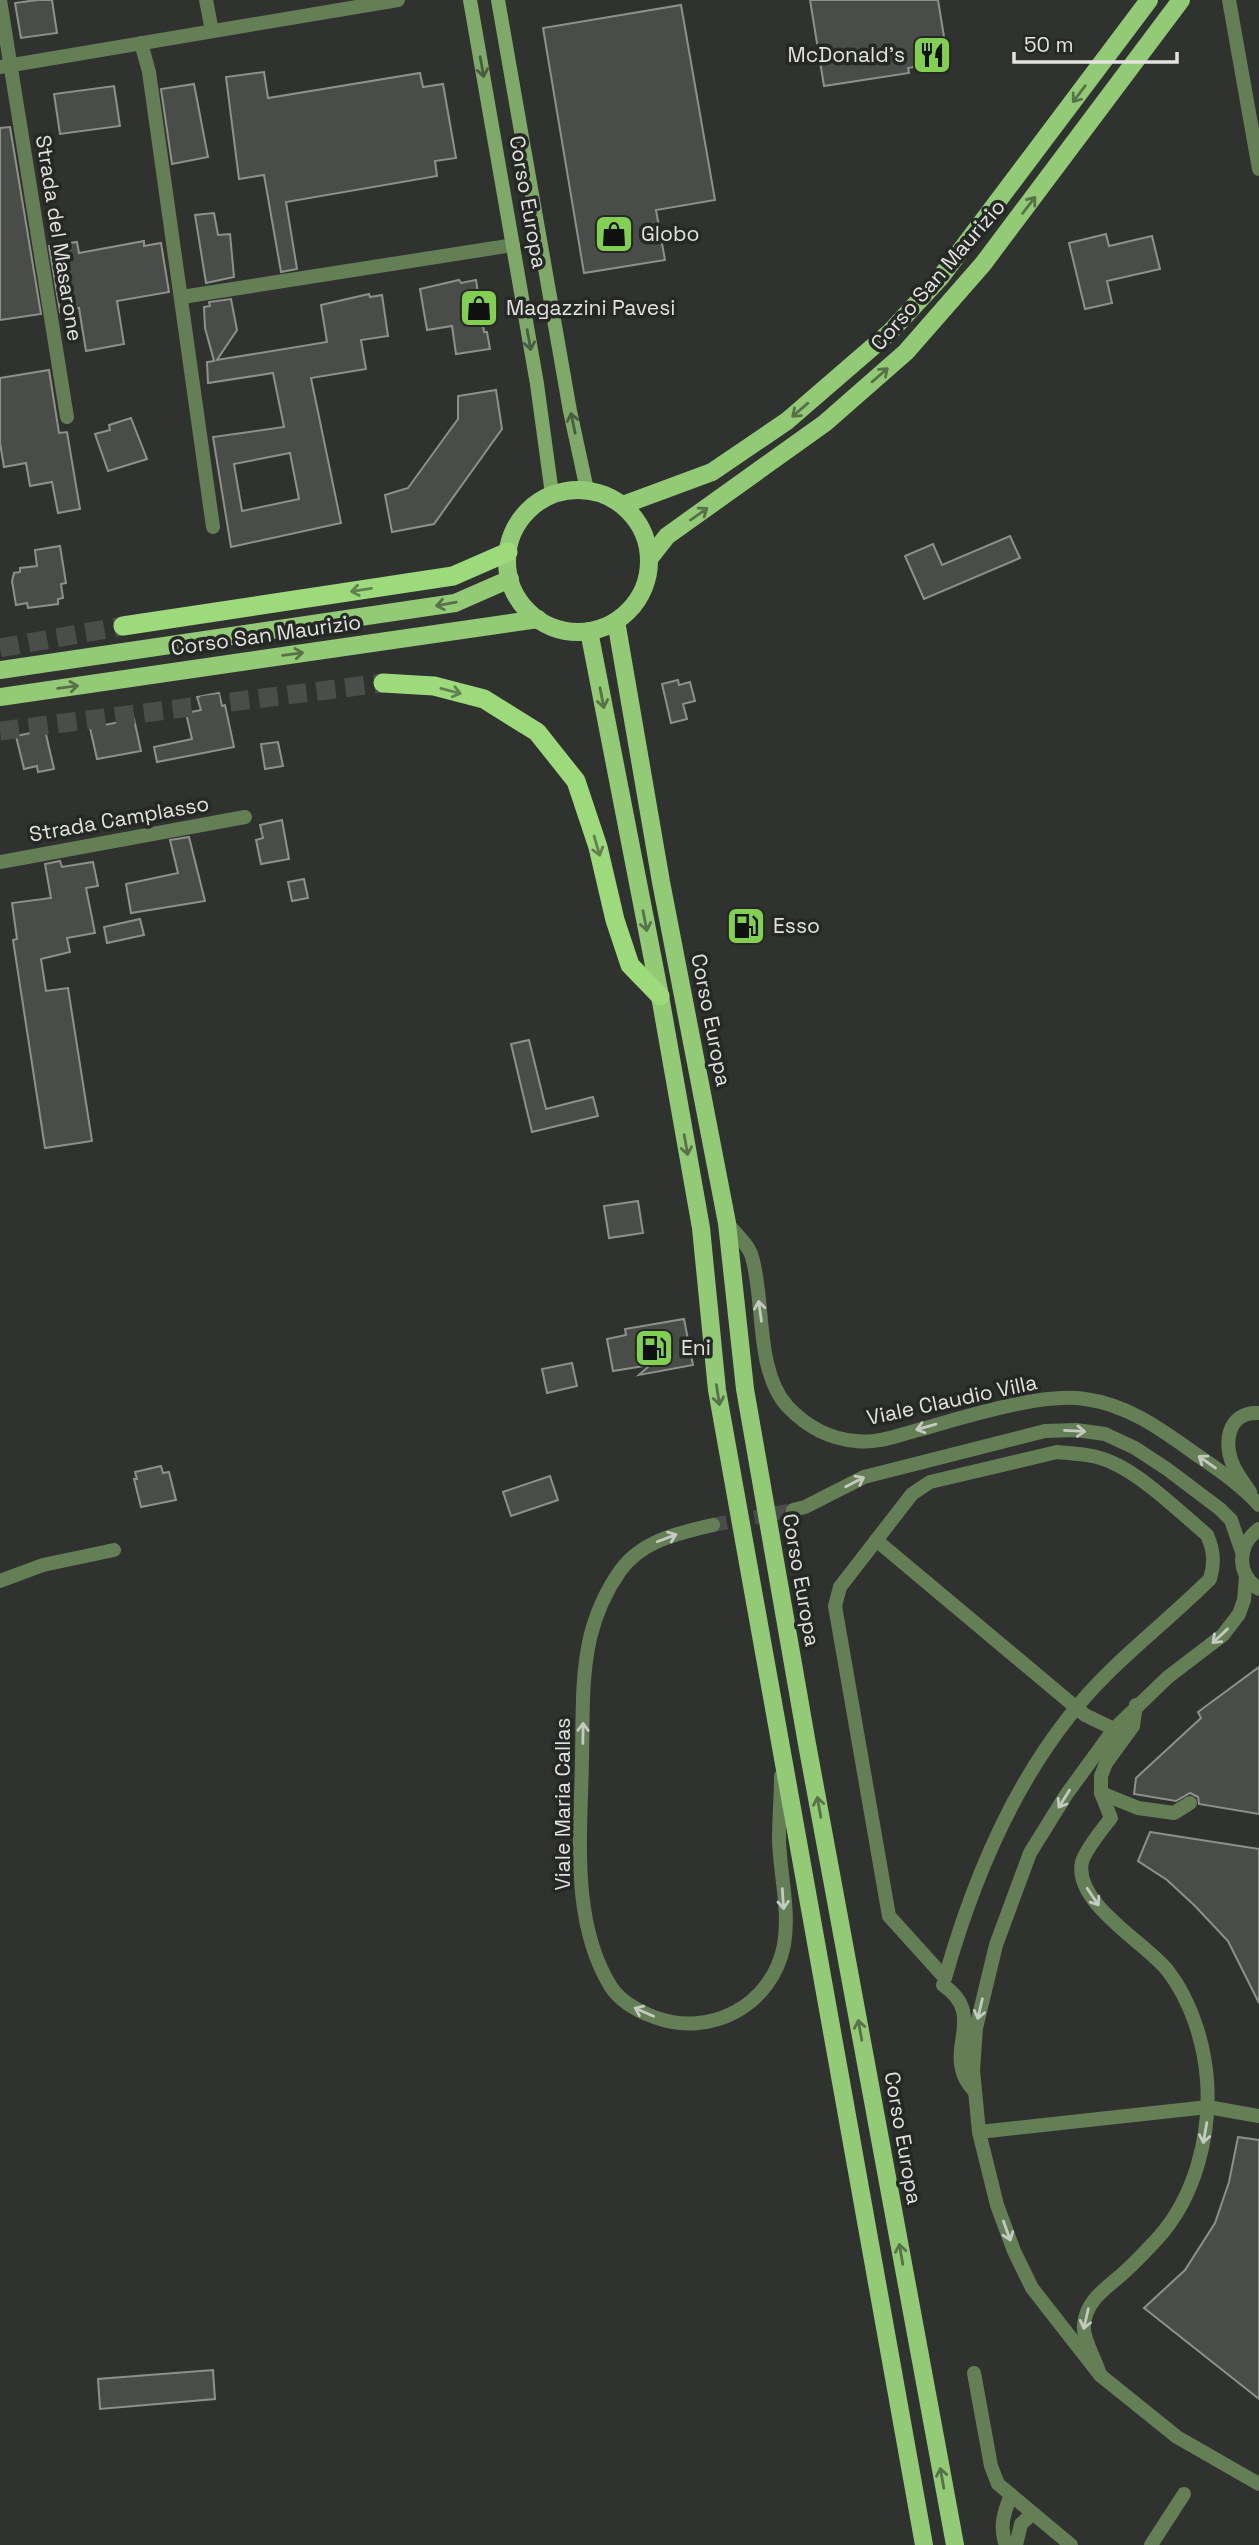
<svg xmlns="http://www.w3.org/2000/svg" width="1259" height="2545" viewBox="0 0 1259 2545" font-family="'Space Grotesk',sans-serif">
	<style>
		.building { fill: #494c48; stroke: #8e908c; stroke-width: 2; fill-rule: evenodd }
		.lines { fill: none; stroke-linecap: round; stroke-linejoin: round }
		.minor-tunnel { stroke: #4b4d4a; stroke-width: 14; stroke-dasharray: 14 7; stroke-linecap: butt }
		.trunk-tunnel { stroke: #4b4d4a; stroke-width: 19; stroke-dasharray: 19 10; stroke-linecap: butt }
		.service { stroke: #647e56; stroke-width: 14 }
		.pedestrian { stroke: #647e56; stroke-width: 14 }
		.minor { stroke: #647e56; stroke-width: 14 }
		.secondary { stroke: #7fa969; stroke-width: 14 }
		.primary { stroke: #93ca76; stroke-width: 18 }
		.trunk { stroke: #9cda7c; stroke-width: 19 }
		.oneway { stroke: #4a5c40 }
		.oneway2 { stroke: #577149 }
		.oneway3 { stroke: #618150 }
		.oneway4 { stroke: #c3cabf }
		.labels { text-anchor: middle; stroke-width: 7; stroke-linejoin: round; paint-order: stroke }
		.poi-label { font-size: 21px; fill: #e3e4e2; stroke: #262825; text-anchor: start }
		.street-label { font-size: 21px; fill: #e3e4e2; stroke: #262825 }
	</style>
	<rect width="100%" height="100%" fill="#30322f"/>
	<g class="building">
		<path d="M37,0H52L57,33L21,38L15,3Z"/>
		<path d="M810,0H938L948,61L908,68L909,73L824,86Z"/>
		<path d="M681,5L715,200L656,210L665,260L584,273L543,28Z"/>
		<path d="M264,72L268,98L420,73L423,87L443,84L456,158L435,161L437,176L286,202L297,269L281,272L264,175L239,179L226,77Z"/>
		<path d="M194,84L208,157L172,164L161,89Z"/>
		<path d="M114,86L120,126L60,134L54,94Z"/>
		<path d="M10,127L41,314L0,320V128Z"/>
		<path d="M214,213L218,235L230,234L234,277L206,283L195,215Z"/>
		<path d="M1106,234L1109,246L1152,236L1160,269L1107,281L1112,303L1085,309L1069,243Z"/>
		<path d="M144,241V246L161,243L169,292L117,301L124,344L86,351L79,308L60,312L49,246L77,242L79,253Z"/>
		<path d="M459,280L461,283L476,280L484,332H487L490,349L456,354L452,326L427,330L420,289Z"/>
		<path d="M369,294L370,297L382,295L388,336L361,340L366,369L311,378L341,523L231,547L213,437L284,427L273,373L208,383L207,362L214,361L205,328L204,307L210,306L209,302L231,299L237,330L217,360L327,342L321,305ZM290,453L299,499L242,511L234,464Z"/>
		<path d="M49,370L59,433L67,432L80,509L58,513L52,482L30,486L26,463L4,467L0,443V378Z"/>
		<path d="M496,390L502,429L434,524L392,532L385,495L408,488L458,419V396Z"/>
		<path d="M131,418L147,459L108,471L95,434L110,430L109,425Z"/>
		<path d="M1010,536L1020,558L924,599L905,556L933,544L942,565Z"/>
		<path d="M60,546L66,583L61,584L63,598L58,599V604L28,608L27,603L16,605L12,581L14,573L20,572V568L37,566L35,550Z"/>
		<path d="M678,680L679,685L690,682L695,701L683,704L687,719L671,723L662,684Z"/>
		<path d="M219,693L222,706L225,705L234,747L157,762L154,747L192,739L186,713L201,710L197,697Z"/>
		<path d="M134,719L141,751L97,759L90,728Z"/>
		<path d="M45,730L54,769L38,772L37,766L24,769L16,736Z"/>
		<path d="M278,742L283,766L265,769L261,744Z"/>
		<path d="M282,820L289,859L261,864L256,840L263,838L260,825Z"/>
		<path d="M189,837L205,901L131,913L126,884L178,873L170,840Z"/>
		<path d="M60,861L62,867L93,862L98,886L86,888L95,933L67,938L70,952L41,959L46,991L68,988L92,1141L45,1148L13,940L17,939L12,903L51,898L45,864Z"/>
		<path d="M304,879L308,898L292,901L288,882Z"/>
		<path d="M140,919L144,935L107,943L104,927Z"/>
		<path d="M529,1040L546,1109L593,1097L598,1116L532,1132L511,1044Z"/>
		<path d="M638,1201L643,1233L609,1238L604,1206Z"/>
		<path d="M684,1319L693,1365L639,1375L650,1365L613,1371L607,1339L626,1335L625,1329Z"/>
		<path d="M572,1363L577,1386L547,1393L542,1369Z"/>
		<path d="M161,1466L163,1473L169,1472L176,1500L141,1507L134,1479H137L135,1472Z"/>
		<path d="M550,1476L558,1500L511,1516L503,1492Z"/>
		<path d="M1259,1667V1814L1199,1804L1198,1797L1190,1793L1176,1801L1134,1794L1136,1778L1201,1718L1198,1712Z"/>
		<path d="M1150,1832L1259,1849V2003L1228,1941L1195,1906L1167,1880L1138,1861Z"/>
		<path d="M1238,2137L1259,2140V2399L1144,2308L1185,2270L1215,2223L1229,2182Z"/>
		<path d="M213,2370L215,2399L100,2409L98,2379Z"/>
	</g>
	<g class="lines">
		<path class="minor-tunnel" d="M713,1525L793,1510"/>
		<g class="trunk-tunnel">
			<path d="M0,648L123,626"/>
			<path d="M0,731L383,683"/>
		</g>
		<g class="service">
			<path d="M141,43L149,72L213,527"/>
			<path d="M1057,1452C1075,1454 1094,1454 1111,1462C1142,1475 1180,1512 1207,1535C1214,1550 1215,1563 1210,1579C1163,1626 1108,1665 1068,1718C1009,1793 971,1886 945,1978L889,1916L835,1606L840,1587L912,1494L930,1482Z"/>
			<path d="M1250,1492C1245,1484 1239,1477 1235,1469C1222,1445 1227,1411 1259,1413"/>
			<path d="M876,1540L1085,1715L1114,1729"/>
			<path d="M1101,1793L1138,1808L1174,1813L1190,1803"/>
			<path d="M943,1985C985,2014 949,2044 965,2078C967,2083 972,2088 975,2092"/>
			<path d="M974,2373L991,2466L998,2484L1071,2545"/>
			<path d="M1100,2375C1096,2360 1082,2338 1084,2325C1086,2301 1104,2290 1120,2276C1134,2264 1146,2251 1158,2238C1195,2197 1211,2135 1207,2080C1204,2042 1191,2001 1168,1971C1146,1943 1073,1903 1082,1862C1085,1851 1103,1828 1111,1818L1101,1793V1776L1106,1763L1133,1726L1136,1705"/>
			<path d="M1006,2545C999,2527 1004,2512 1011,2495"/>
			<path d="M1016,2545L1021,2524L1032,2514"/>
			<path d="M1151,2545L1184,2494"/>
		</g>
		<path class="pedestrian" d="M979,2132L1208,2107L1259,2116"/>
		<g class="minor">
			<path d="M0,0L67,417"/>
			<path d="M206,0L212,31"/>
			<path d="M1229,0L1259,169"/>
			<path d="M0,67L398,0"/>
			<path d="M182,297L513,245"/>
			<path d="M0,862L245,817"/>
			<path d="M727,1223C735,1233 749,1245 752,1257C765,1301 755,1370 787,1406C805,1425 829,1439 856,1441C877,1444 899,1435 918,1430C962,1418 1041,1392 1085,1399C1129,1405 1162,1430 1197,1455C1220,1471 1241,1485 1259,1505"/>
			<path d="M793,1510L805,1507L864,1477L1045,1431L1076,1430L1105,1434L1135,1448L1167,1469L1220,1509L1231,1520L1242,1552"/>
			<path d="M713,1525C679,1533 642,1540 620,1571C606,1591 596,1613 590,1638C581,1678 583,1718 582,1759C581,1833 570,1921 611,1987C621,2002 638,2011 654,2017C710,2038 772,2006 784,1945C790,1911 780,1874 779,1840C779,1818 781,1797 781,1776"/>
			<path d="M1259,1529C1237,1545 1236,1574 1259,1589"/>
			<path d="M1246,1576L1244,1600L1239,1614L1223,1635L1168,1677L1114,1729L1066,1795L1030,1853L996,1945L976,2028L973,2070L979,2132L997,2205L1014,2251L1032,2288L1100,2375L1177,2437L1259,2484"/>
			<path d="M0,1581L43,1565L114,1550"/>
		</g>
		<g class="secondary">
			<path d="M470,0L537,384L552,494"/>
			<path d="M498,0L570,411L587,490"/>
		</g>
		<g class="primary">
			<circle cx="578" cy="561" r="71"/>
			<path d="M623,505L712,472L787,421L890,332L940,278L1149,0"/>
			<path d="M649,559L667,536L825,423L906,352L983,264L1181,0"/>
			<path d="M616,621L661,882L727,1223L745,1389L807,1744L955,2545"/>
			<path d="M589,631L660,996L701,1228L717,1390L924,2545"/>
			<path d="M0,670L455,603L510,579"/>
			<path d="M0,697L538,619"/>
		</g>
		<g class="trunk">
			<path d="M123,626L453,576L508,552"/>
			<path d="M383,683L434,686L484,699L537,732L576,781L598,847L615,920L630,965L660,996"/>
		</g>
	</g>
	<defs><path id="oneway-shaft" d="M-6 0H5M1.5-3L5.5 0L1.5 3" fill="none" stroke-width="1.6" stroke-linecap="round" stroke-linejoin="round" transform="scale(1.75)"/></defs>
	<g class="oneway">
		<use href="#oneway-shaft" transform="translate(482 67) rotate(80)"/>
		<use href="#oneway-shaft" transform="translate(529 340) rotate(80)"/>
		<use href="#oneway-shaft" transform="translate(573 423) rotate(-102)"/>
	</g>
	<g class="oneway2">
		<use href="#oneway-shaft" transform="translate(1079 94) rotate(127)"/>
		<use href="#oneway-shaft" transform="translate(1029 205) rotate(-52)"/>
		<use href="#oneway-shaft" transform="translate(880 375) rotate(-41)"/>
		<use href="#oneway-shaft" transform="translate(800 410) rotate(139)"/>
		<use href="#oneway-shaft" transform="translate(699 514) rotate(-35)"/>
		<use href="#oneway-shaft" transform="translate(446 604) rotate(170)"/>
		<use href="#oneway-shaft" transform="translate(293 654) rotate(-8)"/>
		<use href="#oneway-shaft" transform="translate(68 687) rotate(-8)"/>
		<use href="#oneway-shaft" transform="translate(602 698) rotate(79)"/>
		<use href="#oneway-shaft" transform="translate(645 921) rotate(79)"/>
		<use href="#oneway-shaft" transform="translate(686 1145) rotate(80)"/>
		<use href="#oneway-shaft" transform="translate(718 1395) rotate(81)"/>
		<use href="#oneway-shaft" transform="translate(819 1807) rotate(-100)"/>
		<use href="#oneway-shaft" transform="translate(860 2030) rotate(-100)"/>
		<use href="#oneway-shaft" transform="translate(901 2254) rotate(-100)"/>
		<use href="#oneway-shaft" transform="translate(942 2478) rotate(-100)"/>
	</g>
	<g class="oneway3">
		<use href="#oneway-shaft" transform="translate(361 590) rotate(171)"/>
		<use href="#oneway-shaft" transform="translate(451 691) rotate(15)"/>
		<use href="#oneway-shaft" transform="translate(597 846) rotate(74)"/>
	</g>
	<g class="oneway4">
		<use href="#oneway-shaft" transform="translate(760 1311) rotate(-98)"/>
		<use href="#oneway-shaft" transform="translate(926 1427) rotate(164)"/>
		<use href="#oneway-shaft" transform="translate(1075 1431) rotate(3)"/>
		<use href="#oneway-shaft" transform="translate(1207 1462) rotate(-145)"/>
		<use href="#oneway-shaft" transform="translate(855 1482) rotate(-27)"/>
		<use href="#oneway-shaft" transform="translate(667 1538) rotate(-21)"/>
		<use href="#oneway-shaft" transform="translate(1220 1636) rotate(137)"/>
		<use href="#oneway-shaft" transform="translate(583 1733) rotate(-89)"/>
		<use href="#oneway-shaft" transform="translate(1064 1799) rotate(122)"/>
		<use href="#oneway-shaft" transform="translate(1093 1897) rotate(56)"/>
		<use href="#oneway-shaft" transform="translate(783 1899) rotate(86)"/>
		<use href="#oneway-shaft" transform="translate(980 2009) rotate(103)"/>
		<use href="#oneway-shaft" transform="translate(644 2012) rotate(-156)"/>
		<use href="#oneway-shaft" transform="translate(1205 2133) rotate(100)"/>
		<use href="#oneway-shaft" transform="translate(1007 2231) rotate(70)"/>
		<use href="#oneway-shaft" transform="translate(1086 2319) rotate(103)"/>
	</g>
	<defs>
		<g id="restaurant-square" transform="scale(2.0125)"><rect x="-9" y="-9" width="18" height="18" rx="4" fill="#81d051" stroke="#262825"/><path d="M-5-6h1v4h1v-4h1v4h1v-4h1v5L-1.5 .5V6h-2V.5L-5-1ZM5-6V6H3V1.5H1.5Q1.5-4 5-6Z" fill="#111"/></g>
		<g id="shop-square" transform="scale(2.0125)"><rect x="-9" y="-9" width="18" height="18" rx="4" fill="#81d051" stroke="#262825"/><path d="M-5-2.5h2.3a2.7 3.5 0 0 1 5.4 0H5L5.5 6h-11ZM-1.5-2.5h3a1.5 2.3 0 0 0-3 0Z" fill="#111"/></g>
		<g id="fuel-square" transform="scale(2.0125)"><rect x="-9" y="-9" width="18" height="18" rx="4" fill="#81d051" stroke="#262825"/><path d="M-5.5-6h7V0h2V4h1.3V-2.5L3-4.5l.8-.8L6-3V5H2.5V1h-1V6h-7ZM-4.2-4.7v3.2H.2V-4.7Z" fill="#111"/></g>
	</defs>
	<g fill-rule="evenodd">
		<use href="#restaurant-square" x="932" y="55"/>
		<use href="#shop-square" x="614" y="234"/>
		<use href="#shop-square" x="479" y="308"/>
		<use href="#fuel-square" x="746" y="926"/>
		<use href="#fuel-square" x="654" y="1348"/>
	</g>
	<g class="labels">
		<g class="poi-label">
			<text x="905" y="62" text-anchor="end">McDonald's</text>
			<text x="641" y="241">Globo</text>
			<text x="506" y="315">Magazzini Pavesi</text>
			<text x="773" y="933">Esso</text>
			<text x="681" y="1355">Eni</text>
		</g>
		<g class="street-label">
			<text transform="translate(528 202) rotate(80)" y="7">Corso Europa</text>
			<text transform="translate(59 238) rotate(81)" y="7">Strada del Masarone</text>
			<text transform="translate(938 275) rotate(-49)" y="7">Corso San Maurizio</text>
			<text transform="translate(266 635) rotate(-8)" y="7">Corso San Maurizio</text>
			<text transform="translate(119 819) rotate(-10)" y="7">Strada Camplasso</text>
			<text transform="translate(711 1020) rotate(79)" y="7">Corso Europa</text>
			<text transform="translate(952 1400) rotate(-12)" y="7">Viale Claudio Villa</text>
			<text transform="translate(801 1580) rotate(80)" y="7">Corso Europa</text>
			<text transform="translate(563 1804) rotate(-90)" y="7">Viale Maria Callas</text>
			<text transform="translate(903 2138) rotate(80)" y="7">Corso Europa</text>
		</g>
	</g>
	<path d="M1014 52v10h163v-10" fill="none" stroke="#e3e4e2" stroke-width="3.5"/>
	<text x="1024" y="52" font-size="21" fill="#e3e4e2" stroke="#262825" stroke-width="5" paint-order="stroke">50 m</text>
</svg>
